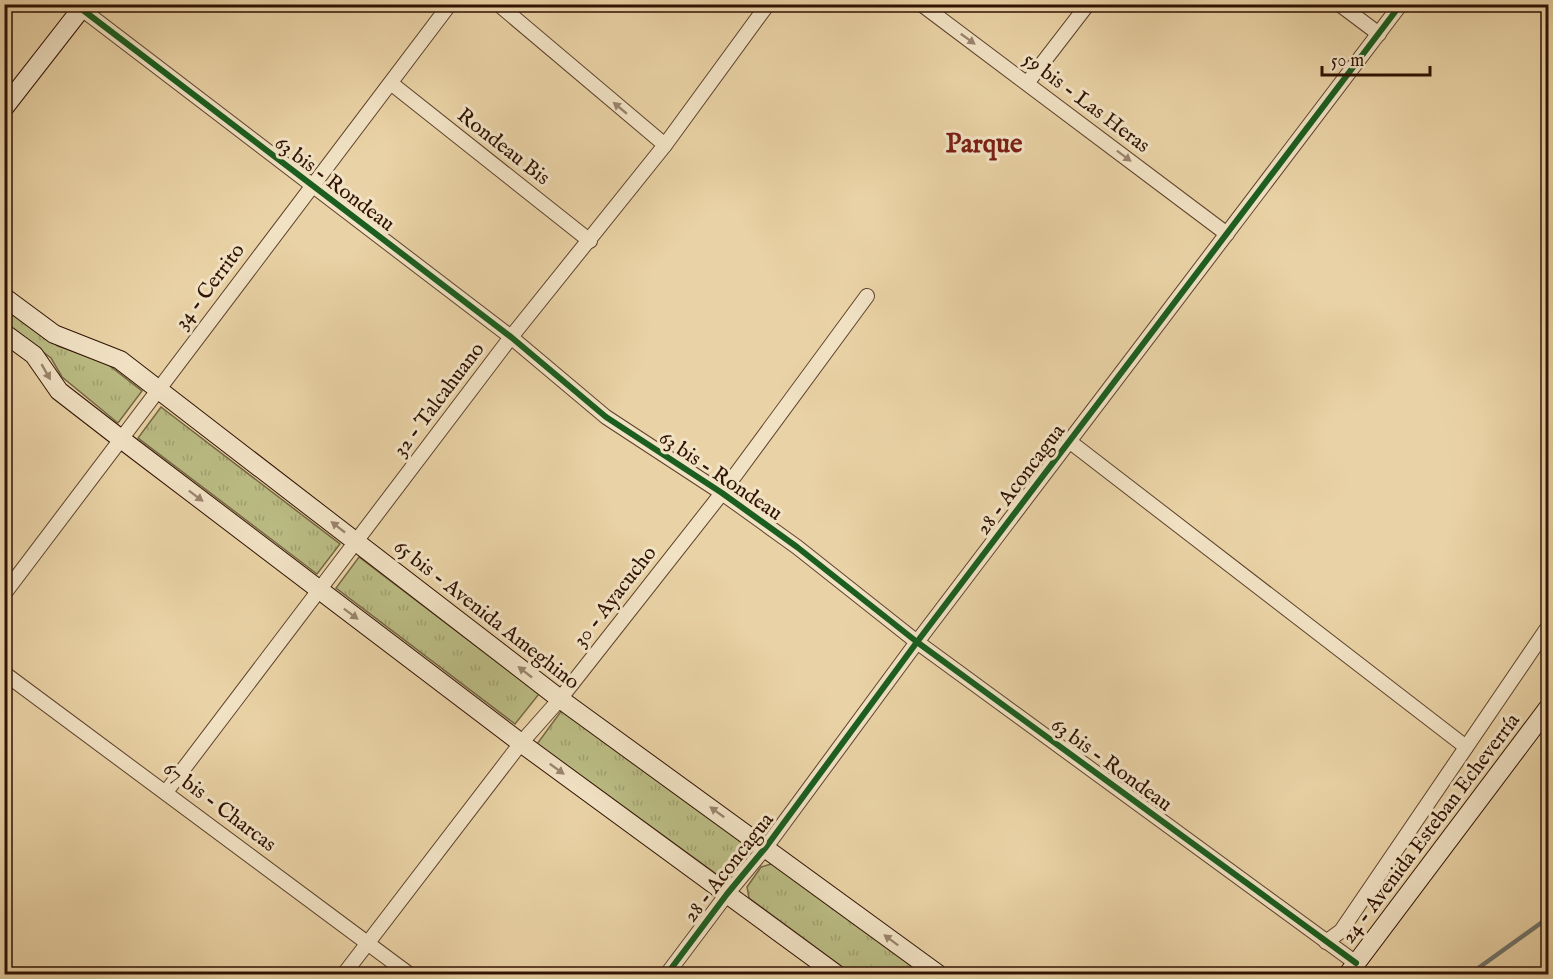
<svg xmlns="http://www.w3.org/2000/svg" width="1553" height="979" viewBox="0 0 1553 979" font-family="'IM FELL English',serif">
	<style>
		.grass { fill: url(#grass-tufts); stroke: #756643; stroke-width: 1.5 }
		.lines { fill: none; stroke-linecap: round; stroke-linejoin: round }
		.stream { stroke: #70746b; stroke-width: 4.5 }
		.minor-casing { stroke: #5e422c; stroke-width: 16 }
		.secondary-casing { stroke: #301203; stroke-width: 20 }
		.minor { stroke: #f1e2c4; stroke-width: 14 }
		.secondary { stroke: #f1e2c4; stroke-width: 18 }
		.cycleway-casing { stroke: #f1e2c4; stroke-width: 10 }
		.cycleway { stroke: #1b5e20; stroke-width: 6 }
		.oneway { fill: #9a846d }
		.labels { text-anchor: middle; stroke-width: 6; stroke-linejoin: round; paint-order: stroke }
		.street-label { font-size: 21px; fill: #301203; stroke: #f1e2c4 }
		.district-label { font-size: 27px; font-weight: bold; fill: #7a1f14; stroke: #f1e2c4 }
	</style>
	<defs>
		<pattern id="grass-tufts" width="24" height="20" patternUnits="userSpaceOnUse" patternTransform="scale(1.5)"><rect width="24" height="20" fill="#babb83"/><path d="M3 7l-1-3M5 7V3M7 7l1-3M15 17l-1-3M17 17v-4M19 17l1-3" fill="none" stroke="#a0a070"/></pattern>
	</defs>
	<rect width="100%" height="100%" fill="#e9d2a5"/>
	<filter id="stains"><feTurbulence type="fractalNoise" baseFrequency=".00333" numOctaves="4"/><feColorMatrix values="0 0 0 0 .2 0 0 0 0 .09 0 0 0 0 .02 0 0 0 .5 -.17"/></filter>
	<radialGradient id="worn" r=".72"><stop offset=".6" stop-color="#630" stop-opacity="0"/><stop offset="1" stop-color="#630" stop-opacity=".3"/></radialGradient>
	<g class="grass">
		<path d="M4,308L58,346L106,363L142,391L118,423L62,377L51,358L5,324Z"/>
		<path d="M161,407L340,544L317,574L138,438Z"/>
		<path d="M359,557L539,694L515,724L336,588Z"/>
		<path d="M562,710L747,844L722,878L537,744Z"/>
		<path d="M771,864L780,866L923,974H852L749,898L747,887L761,867Z"/>
	</g>
	<g class="lines">
		<path class="stream" d="M1470,974L1548,918"/>
		<g class="minor-casing">
			<g id="minor">
				<path d="M75,4L511,337L606,417L722,493L797,547L917,642L1356,963"/>
				<path d="M498,4L665,145"/>
				<path d="M921,4L1227,234"/>
				<path d="M1339,4L1379,34"/>
				<path d="M1028,82L1088,4"/>
				<path d="M392,84L590,241"/>
				<path d="M1069,441L1466,747"/>
				<path d="M4,594L450,4"/>
				<path d="M4,673L409,974"/>
				<path d="M166,792L511,337L665,145L768,4"/>
				<path d="M1326,942L1341,931L1548,627"/>
				<path d="M344,974L521,743L560,699L722,493L867,296"/>
				<path d="M667,974L727,894L766,847L917,642L1401,4"/>
			</g>
		</g>
		<g class="secondary-casing">
			<g id="secondary">
				<path d="M4,108L85,4"/>
				<path d="M4,297L54,334L120,360L560,699L938,974"/>
				<path d="M4,333L34,355L59,391L121,439L521,743L836,974"/>
				<path d="M1348,974L1548,708"/>
			</g>
		</g>
		<use href="#minor" class="minor"/>
		<use href="#secondary" class="secondary"/>
		<g class="cycleway-casing">
			<g id="cycleway">
				<path d="M75,4L511,337L606,417L722,493L797,547L917,642L1356,963"/>
				<path d="M667,974L727,894L766,847L917,642L1401,4"/>
			</g>
		</g>
		<use href="#cycleway" class="cycleway"/>
	</g>
	<defs><path id="oneway-solid" d="M-6-.8H1V-3.2L6.5 0L1 3.2V.8H-6Z" transform="scale(1.5)"/></defs>
	<g class="oneway">
		<use href="#oneway-solid" transform="translate(968 39) rotate(36)"/>
		<use href="#oneway-solid" transform="translate(620 108) rotate(-140)"/>
		<use href="#oneway-solid" transform="translate(1124 156) rotate(37)"/>
		<use href="#oneway-solid" transform="translate(46 372) rotate(60)"/>
		<use href="#oneway-solid" transform="translate(196 496) rotate(37)"/>
		<use href="#oneway-solid" transform="translate(338 527) rotate(-142)"/>
		<use href="#oneway-solid" transform="translate(351 614) rotate(37)"/>
		<use href="#oneway-solid" transform="translate(525 672) rotate(-142)"/>
		<use href="#oneway-solid" transform="translate(557 769) rotate(36)"/>
		<use href="#oneway-solid" transform="translate(717 812) rotate(-144)"/>
		<use href="#oneway-solid" transform="translate(891 940) rotate(-143)"/>
	</g>
	<g class="labels">
		<g class="street-label">
			<text transform="translate(1087 102) rotate(37)" y="7">59 bis - Las Heras</text>
			<text transform="translate(504 146) rotate(38)" y="7">Rondeau Bis</text>
			<text transform="translate(335 183) rotate(37)" y="7">63 bis - Rondeau</text>
			<text transform="translate(209 286) rotate(-53)" y="7">34 - Cerrito</text>
			<text transform="translate(438 399) rotate(-53)" y="7">32 - Talcahuano</text>
			<text transform="translate(721 475) rotate(34)" y="7">63 bis - Rondeau</text>
			<text transform="translate(1020 479) rotate(-53)" y="7">28 - Aconcagua</text>
			<text transform="translate(614 596) rotate(-52)" y="7">30 - Ayacucho</text>
			<text transform="translate(487 614) rotate(38)" y="7">65 bis - Avenida Ameghino</text>
			<text transform="translate(1112 764) rotate(36)" y="7">63 bis - Rondeau</text>
			<text transform="translate(220 806) rotate(37)" y="7">67 bis - Charcas</text>
			<text transform="translate(1430 828) rotate(-53)" y="7">24 - Avenida Esteban Echeverría</text>
			<text transform="translate(728 867) rotate(-52)" y="7">28 - Aconcagua</text>
		</g>
		<g class="district-label">
			<text x="984" y="152">Parque</text>
		</g>
	</g>
	<rect width="1553" height="979" fill="none" stroke="#e9d2a5" stroke-width="24"/>
	<rect x="6" y="6" width="1541" height="967" fill="none" stroke="#301203" stroke-width="3"/>
	<rect x="12" y="12" width="1529" height="955" fill="none" stroke="#301203" stroke-width="1.5"/>
	<path d="M1322 66v9h108v-9" fill="none" stroke="#301203" stroke-width="3"/>
	<text x="1331" y="66" font-size="18" fill="#301203" stroke="#f1e2c4" stroke-width="4.5" paint-order="stroke">50 m</text>
	<rect width="100%" height="100%" filter="url(#stains)"/>
	<rect width="100%" height="100%" fill="url(#worn)"/>
</svg>
